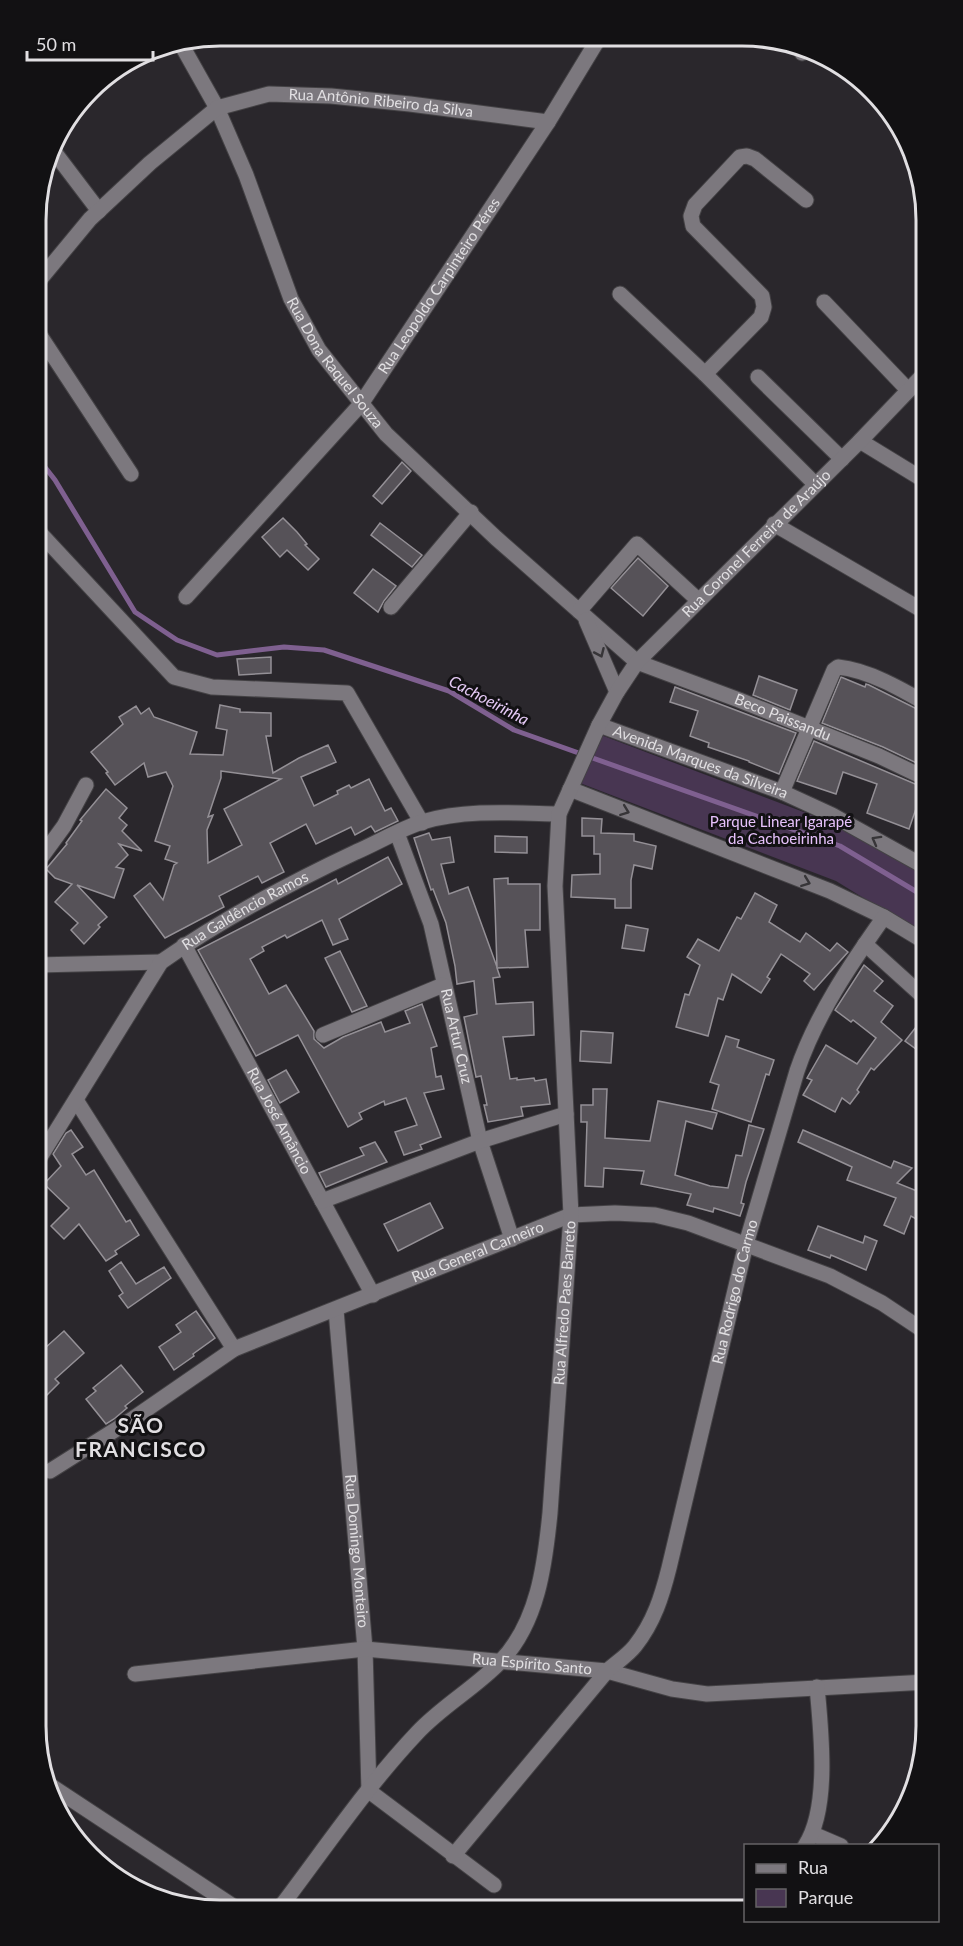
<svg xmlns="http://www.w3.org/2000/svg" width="963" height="1946" viewBox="0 0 963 1946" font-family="Lato,sans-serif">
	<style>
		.green { fill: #483652 }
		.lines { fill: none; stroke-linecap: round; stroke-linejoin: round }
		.stream { stroke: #7f6090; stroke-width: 5 }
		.building { fill: #565258; stroke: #949096; stroke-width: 1.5; fill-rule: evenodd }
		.minor-casing { stroke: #444245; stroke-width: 17 }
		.minor { stroke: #7c787e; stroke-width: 15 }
		.oneway { stroke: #373538 }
		.labels { text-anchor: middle; stroke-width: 6; stroke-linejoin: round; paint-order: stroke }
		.street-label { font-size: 15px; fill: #e1dfe2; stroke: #121113 }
		.park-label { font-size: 15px; fill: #e7c2fc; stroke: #121113 }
		.water-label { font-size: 16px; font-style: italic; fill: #e6caf6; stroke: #121113 }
		.district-label { font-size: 21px; font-weight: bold; letter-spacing: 1.5px; fill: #e1dfe2; stroke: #121113 }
		.rim { fill: none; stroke: #e1dfe2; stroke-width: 3 }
	</style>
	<rect width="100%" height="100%" fill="#2a272c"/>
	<path class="green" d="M601,735L856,832L927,875V937L836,881L580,783Z"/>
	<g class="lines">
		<path class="stream" d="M37,457L55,480L135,612L177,640L217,655L284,647L324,650L449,691L514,730L840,846L927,898"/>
	</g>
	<g class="building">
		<path d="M402,462L411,471L382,504L373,496Z"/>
		<path d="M283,518L297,532L307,544L305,545L319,559L308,570L287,550L280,557L262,537Z"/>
		<path d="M380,523L422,555L412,567L371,535Z"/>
		<path d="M638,558L668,586L643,616L611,588Z"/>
		<path d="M373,569L396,586L384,601L378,612L354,593Z"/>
		<path d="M271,657V673L239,675L237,659Z"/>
		<path d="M759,676L797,690L790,710L753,695Z"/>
		<path d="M841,677L865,687L866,684L869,685L927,714V768L883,747L822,723Z"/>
		<path d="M675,687L796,733L779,774L749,762V761L708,747L709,743L690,736L698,711L670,702Z"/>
		<path d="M220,705L240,709V712L271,713V736H266L273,773L299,758L328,745L336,762L301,777L314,806L338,794L337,791L349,785L351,788L369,779L385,811L391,808L398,821L375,832L371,826L355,835L351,827L316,844L306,824L270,843L284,872L262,883L258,876L219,896L224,907L165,938L134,896L150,883L163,900L174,865L177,863L165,859L170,846L155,841L173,786L166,772L148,777L144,763L115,785L106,773L108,772L91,752L123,724L119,717L136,706L141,714L149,708L154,717L197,732L190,754L223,755L227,730L216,728ZM221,771L281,779L224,809L242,845L208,863L207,830L213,815L208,817L221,778Z"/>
		<path d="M814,741L927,789L924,799L920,797L909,829L867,813L877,784L843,772L836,794L797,781Z"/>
		<path d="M106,789L127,808L119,818L127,825L122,831L142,851L119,844L128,855L116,867L124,869L114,898L77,885L107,917L98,925L100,927L84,944L71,930L78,923L55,902L72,884L55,878L46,869L67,844L66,843L82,821L80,820Z"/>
		<path d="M582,818L602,819L601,833L634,834V841L656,846L652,869L634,865L631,880V908H615V899L571,897L572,875L600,874V854H594V836H582Z"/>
		<path d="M429,833L432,840L450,837L454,862L441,864L449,894L468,887L497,967L494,879L508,878V884H540V930H525L528,967L497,968L500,977L493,978L496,1004L533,1002L534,1035L503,1037L510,1079L517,1078V1080L534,1078L535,1081L546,1079L550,1104L521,1107L523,1116L488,1122L484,1105H487L481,1076L476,1077L464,1017L477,1014L474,981L457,984L455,966L446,923L433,889L431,890L414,838Z"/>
		<path d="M495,836L527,837V853L495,852Z"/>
		<path d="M388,857L402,884L339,919L348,939L333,945L322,920L287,938L285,935L262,947L264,951L250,959L269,994L286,985L314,1031V1039L324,1048L343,1037L381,1022L385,1032L410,1023L405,1011L422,1004L437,1046L431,1048L436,1077L441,1076L444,1089L424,1093L441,1137L420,1145L422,1149L404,1155L395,1132L417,1125L406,1098L385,1105L384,1101L359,1113L362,1119L348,1127L298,1035L256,1056L198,950L321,887L336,879L338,884Z"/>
		<path d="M755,893L777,905L769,922L800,942L806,933L830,951L837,943L848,952L814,990L804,981L810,974L781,954L767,977L770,979L761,993L732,974L723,1000L718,998L708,1036L676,1027L685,994L689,995L700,965L687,957L698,939L719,951L737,917L741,919Z"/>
		<path d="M626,925L648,929L644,951L622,948Z"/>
		<path d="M340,951L367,1006L352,1012L325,958Z"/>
		<path d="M864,965L883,981L874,991L893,1006L881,1022L902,1040L874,1070L871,1068L857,1090L859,1092L850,1104L842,1098L835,1112L803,1095L812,1080L807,1078L826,1045L857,1064L876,1038L853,1020L851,1022L835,1010Z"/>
		<path d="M927,1013V1057L905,1041Z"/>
		<path d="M581,1031L613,1033L611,1063L580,1061Z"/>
		<path d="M726,1036L739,1040L737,1047L774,1060L769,1075L766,1074L751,1122L712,1109L719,1085L710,1082Z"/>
		<path d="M286,1070L299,1092L280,1103L268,1080Z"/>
		<path d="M593,1089H607L605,1138L650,1141L658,1101L717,1113L712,1129L686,1121L675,1175L710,1186L728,1188L736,1155L742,1156L749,1125L764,1129L746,1182L741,1203L744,1204L740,1216L714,1208L713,1212L687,1205L691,1194L641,1184L644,1171L604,1168L603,1187L585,1186L587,1122H581V1105H593Z"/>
		<path d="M71,1130L83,1147L72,1154L86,1175L94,1170L126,1222L130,1220L139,1235L115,1251L117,1254L106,1261L79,1224L64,1239L51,1226L69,1208L44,1184L61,1166L53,1154L66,1133Z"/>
		<path d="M803,1130L891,1168L894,1161L912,1168L897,1183L927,1195V1225L911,1216L904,1234L884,1225L896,1198L847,1180L852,1167L798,1142Z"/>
		<path d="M375,1142L387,1162L326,1187L319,1173L364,1155L360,1148Z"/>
		<path d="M430,1203L443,1228L398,1251L384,1224Z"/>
		<path d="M818,1226L863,1243L865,1236L877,1241L866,1270L831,1255L830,1258L808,1250Z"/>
		<path d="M121,1262L136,1284L164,1267L171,1278L128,1308L119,1296L123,1293L109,1271Z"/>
		<path d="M196,1311L215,1338L193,1354L194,1356L174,1370L159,1347L181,1332L176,1325Z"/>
		<path d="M64,1331L84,1353L55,1379L59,1383L43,1399L36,1392V1356Z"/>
		<path d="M121,1365L143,1392L125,1406L127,1408L114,1419L106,1424L86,1399L96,1391L93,1388Z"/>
	</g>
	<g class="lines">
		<g class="minor-casing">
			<g id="minor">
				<path id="s1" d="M181,44L217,108L246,175L291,299L319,350L386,434L496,538L637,662L739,700L879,756L927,779"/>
				<path d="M802,53L804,52"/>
				<path d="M52,149L99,211"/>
				<path id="s2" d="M37,283L90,219L150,163L217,108L269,94L331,96L410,104L548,122"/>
				<path d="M620,294L705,374L815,484"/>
				<path d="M824,302L908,390"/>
				<path d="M37,331L131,474"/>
				<path d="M705,374L761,317L764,307L762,296L693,226L691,216L695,205L740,157L747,156L755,159L806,200"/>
				<path d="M758,377L842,459"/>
				<path d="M860,441L927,482"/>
				<path d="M774,524L927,613"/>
				<path d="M40,533L174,677L212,687L347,693L422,823"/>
				<path id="s3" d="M186,597L361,404L548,122L599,38"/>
				<path d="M391,607L471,512"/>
				<path d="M579,611L637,544L698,600"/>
				<path d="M586,620L617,692"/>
				<path id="s4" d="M599,725L782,792L832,815L927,868"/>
				<path d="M570,789L830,891L884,917L927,943"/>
				<path d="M782,792L834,670L838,667C868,670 901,689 927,704"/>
				<path id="s5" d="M397,833L431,924L480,1141L512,1239"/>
				<path d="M37,863L64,826L86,785"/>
				<path d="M865,944L927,1000"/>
				<path id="s6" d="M184,945L373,1295"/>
				<path d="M37,965L161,962"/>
				<path d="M323,1035L443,985"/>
				<path d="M76,1100L234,1349"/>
				<path id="s7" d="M37,1162L161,962C222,919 288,884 356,852C377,843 400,829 422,822C466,809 514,813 559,814"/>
				<path d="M322,1201L480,1141L566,1114"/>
				<path id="s8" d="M336,1310L365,1649L369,1791L494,1885"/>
				<path id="s9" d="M50,1471L134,1418L234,1349L571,1215L615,1213L655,1215L688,1223L830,1276L882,1303L927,1333"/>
				<path id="s10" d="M135,1674L365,1649L607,1671L672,1689L707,1694L927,1682"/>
				<path d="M45,1782L236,1908"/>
				<path d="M813,1834L841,1846"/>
				<path d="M805,1846C830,1808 821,1731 817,1687"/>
				<path id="s11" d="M453,1856L607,1671C616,1663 628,1655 635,1646C654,1622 662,1596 669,1568L746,1244L797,1071C816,1015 850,965 884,917"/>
				<path id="s12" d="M279,1909C324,1850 366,1787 417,1733C442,1706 475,1688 500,1662C538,1623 545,1564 550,1513L571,1215L555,886L559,814L599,725L617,692L637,662L860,441L927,371"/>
			</g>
		</g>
		<use href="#minor" class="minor"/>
	</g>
	<defs><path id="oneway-chevron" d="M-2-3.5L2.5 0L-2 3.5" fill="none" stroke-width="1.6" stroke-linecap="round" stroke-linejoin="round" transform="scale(1.5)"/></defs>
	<g class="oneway">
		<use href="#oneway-chevron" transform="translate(600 653) rotate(66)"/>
		<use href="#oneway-chevron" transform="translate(625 811) rotate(21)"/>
		<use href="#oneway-chevron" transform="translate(876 840) rotate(-151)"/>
		<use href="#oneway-chevron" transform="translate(806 882) rotate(21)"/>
	</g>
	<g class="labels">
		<g class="street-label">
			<text dy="5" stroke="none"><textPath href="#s2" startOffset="418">Rua Antônio Ribeiro da Silva</textPath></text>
			<text dy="5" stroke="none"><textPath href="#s3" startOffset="402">Rua Leopoldo Carpinteiro Péres</textPath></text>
			<text dy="5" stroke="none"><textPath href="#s1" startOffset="356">Rua Dona Raquel Souza</textPath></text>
			<text dy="5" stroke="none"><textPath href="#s12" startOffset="1533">Rua Coronel Ferreira de Araújo</textPath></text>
			<text dy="5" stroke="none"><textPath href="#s1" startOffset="939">Beco Paissandu</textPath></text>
			<text dy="5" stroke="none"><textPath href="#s4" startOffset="108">Avenida Marques da Silveira</textPath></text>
			<text dy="5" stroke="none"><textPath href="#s7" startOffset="334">Rua Galdêncio Ramos</textPath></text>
			<text dy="5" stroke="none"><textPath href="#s5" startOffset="212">Rua Artur Cruz</textPath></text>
			<text dy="5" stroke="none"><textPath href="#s6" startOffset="200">Rua José Amâncio</textPath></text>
			<text dy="5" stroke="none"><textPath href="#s9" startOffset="483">Rua General Carneiro</textPath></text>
			<text dy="5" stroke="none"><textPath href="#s11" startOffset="648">Rua Rodrigo do Carmo</textPath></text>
			<text dy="5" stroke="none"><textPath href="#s12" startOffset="704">Rua Alfredo Paes Barreto</textPath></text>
			<text dy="5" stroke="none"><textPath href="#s8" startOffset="242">Rua Domingo Monteiro</textPath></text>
			<text dy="5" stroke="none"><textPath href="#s10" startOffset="399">Rua Espírito Santo</textPath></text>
		</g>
		<g class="park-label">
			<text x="781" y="827">Parque Linear Igarapé<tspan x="781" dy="17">da Cachoeirinha</tspan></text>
		</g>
		<g class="water-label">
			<text transform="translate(489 700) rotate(28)" y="6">Cachoeirinha</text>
		</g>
		<g class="district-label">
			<text x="141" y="1433">SÃO<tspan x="141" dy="24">FRANCISCO</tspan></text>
		</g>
	</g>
	<path d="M0 0H963V1946H0ZM220 46H742A174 174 0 0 1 916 220V1726A174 174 0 0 1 742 1900H220A174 174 0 0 1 46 1726V220A174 174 0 0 1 220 46Z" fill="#121113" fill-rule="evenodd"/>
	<path class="rim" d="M220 46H742A174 174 0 0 1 916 220V1726A174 174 0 0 1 742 1900H220A174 174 0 0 1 46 1726V220A174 174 0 0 1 220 46Z"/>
	<rect x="744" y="1844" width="195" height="78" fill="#121113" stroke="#656366" stroke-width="1.5"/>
	<rect x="756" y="1864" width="30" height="9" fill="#7c787e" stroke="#656366" stroke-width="1.5"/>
	<text x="798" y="1874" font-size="18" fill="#e1dfe2">Rua</text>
	<rect x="756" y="1889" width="30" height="18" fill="#483652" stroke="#656366" stroke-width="1.5"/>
	<text x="798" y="1904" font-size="18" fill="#e1dfe2">Parque</text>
	<path d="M27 51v9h126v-9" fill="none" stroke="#e1dfe2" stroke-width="3"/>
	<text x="36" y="51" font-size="18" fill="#e1dfe2" stroke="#121113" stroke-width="4.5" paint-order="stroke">50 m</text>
</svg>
